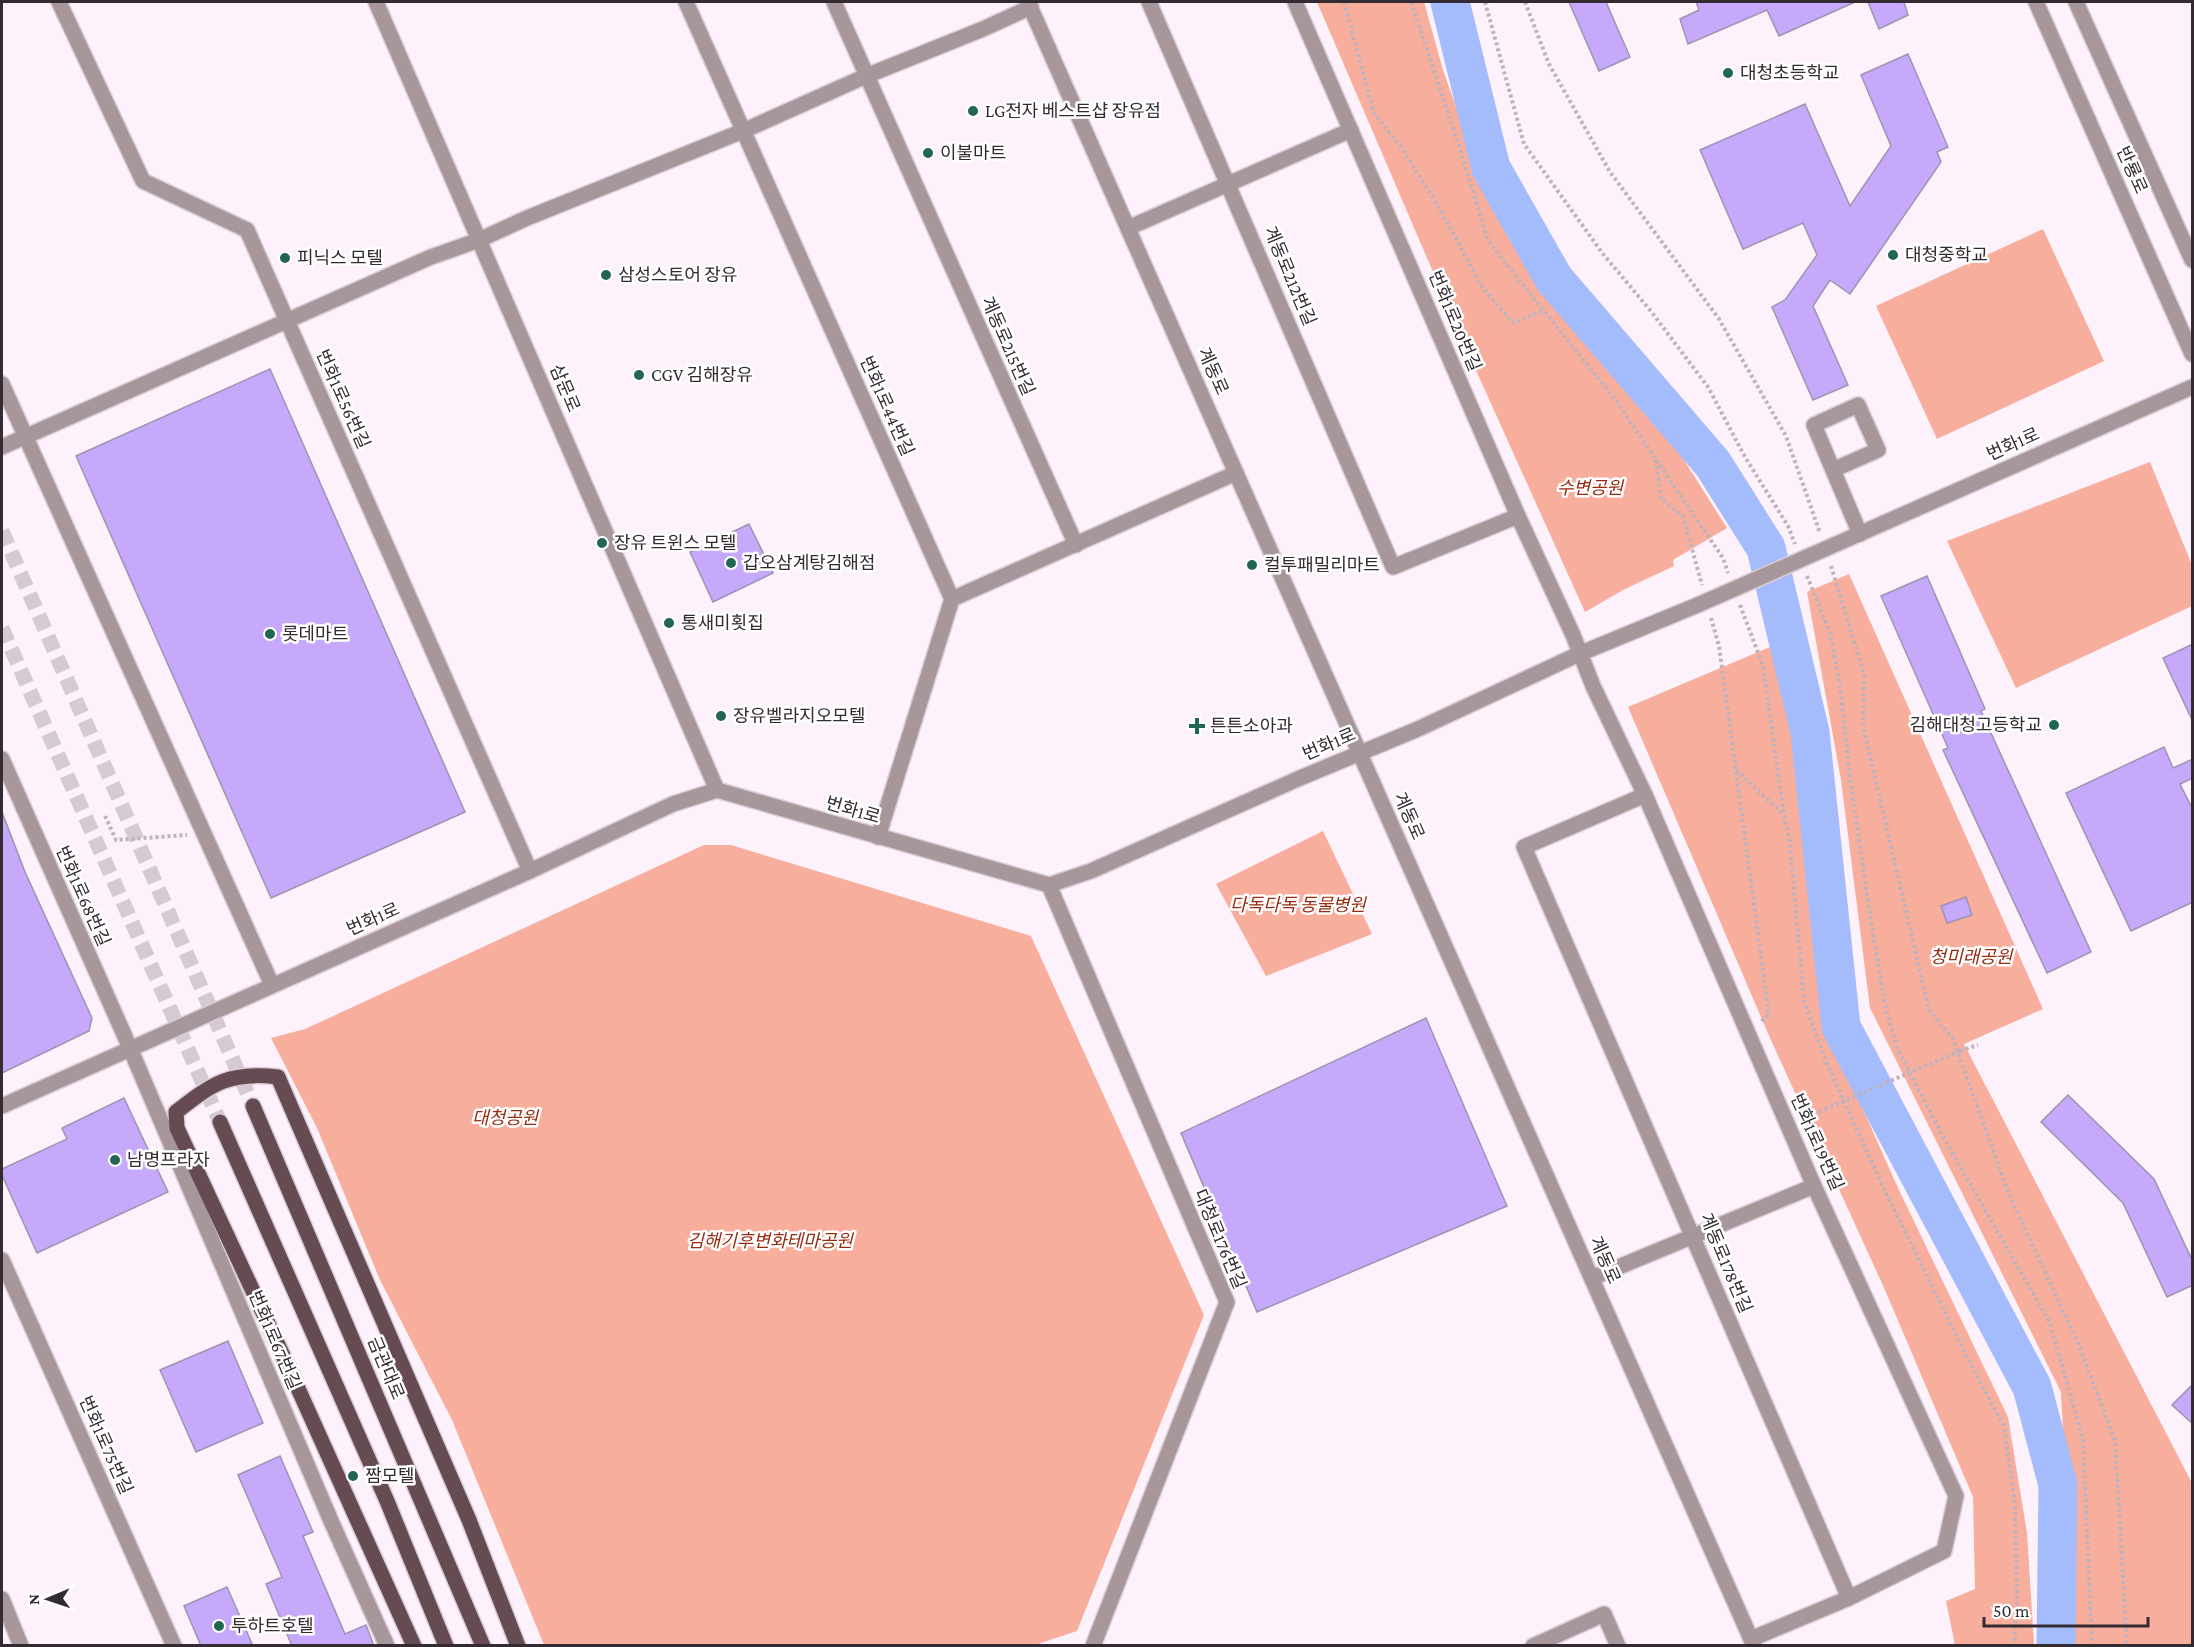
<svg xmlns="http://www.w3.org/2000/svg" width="2194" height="1647" viewBox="0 0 2194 1647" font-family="'Crimson Pro','Noto Sans KR',serif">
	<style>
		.green { fill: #f7ae9c }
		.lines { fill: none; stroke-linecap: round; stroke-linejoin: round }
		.river { stroke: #a4bcfb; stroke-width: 39 }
		.building { fill: #c6a9fb; stroke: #9d94b1; stroke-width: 1.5 }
		.major-tunnel { stroke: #d5c9d3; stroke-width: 15; stroke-dasharray: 15 8; stroke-linecap: butt }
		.minor-casing { stroke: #d9cdd7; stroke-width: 18 }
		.major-casing { stroke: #d9cdd7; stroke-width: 18 }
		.path { stroke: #beb2bc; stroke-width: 4; stroke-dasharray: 3 3; stroke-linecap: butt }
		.minor { stroke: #a7979b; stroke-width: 15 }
		.major { stroke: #664b52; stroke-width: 15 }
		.minor-bridge-casing { stroke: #d9cdd7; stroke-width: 18; stroke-linecap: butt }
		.path-bridge { stroke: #beb2bc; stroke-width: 4; stroke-dasharray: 3 3; stroke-linecap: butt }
		.minor-bridge { stroke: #a7979b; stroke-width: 15 }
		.poi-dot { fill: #236555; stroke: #fff; stroke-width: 2 }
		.labels { text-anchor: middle; stroke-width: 5; stroke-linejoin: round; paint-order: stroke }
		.poi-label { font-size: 18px; fill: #342a32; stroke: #fff; text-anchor: start }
		.street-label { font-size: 18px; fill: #342a32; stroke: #fff }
		.park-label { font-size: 18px; font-style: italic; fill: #962b10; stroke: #fff }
	</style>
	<rect width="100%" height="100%" fill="#fdf1fb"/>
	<g class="green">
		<path d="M1317,2H1424L1443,70L1486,191L1535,264L1660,422L1727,528L1673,560L1674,566L1623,590L1585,612L1461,337Z"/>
		<path d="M2043,229L2104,361L1937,439L1876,306Z"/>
		<path d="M2150,462L2192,565V606L2016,688L1947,541Z"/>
		<path d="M1849,574L2043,1009L1964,1044L2192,1483V1645H2070L2072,1603L2061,1392L1870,1008L1841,780L1807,592Z"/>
		<path d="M1770,647L1796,739L1825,1024L1898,1188L2008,1417L2027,1533L2034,1645H1955L1946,1601L1975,1589L1973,1497L1885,1290L1770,1038L1628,707Z"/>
		<path d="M1323,831L1372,934L1266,976L1216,884Z"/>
		<path d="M704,845H731L1031,936L1204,1315L1077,1631L1032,1646L544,1645L452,1420L380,1280L317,1128L271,1038L305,1029Z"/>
	</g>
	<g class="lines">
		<path class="river" d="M1450,2L1491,168L1554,279L1713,464L1766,548L1810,732L1841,1027L2032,1387L2058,1485L2056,1646"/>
	</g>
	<g class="building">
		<path d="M1569,2H1606L1630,57L1599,71Z"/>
		<path d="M1696,2H1855L1779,36L1767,10L1688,44L1680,19L1699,10Z"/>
		<path d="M1868,2H1904L1908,15L1879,29Z"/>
		<path d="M1908,54L1948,147L1937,152L1941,162L1850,294L1830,280L1813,306L1848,385L1813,400L1772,307L1785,300L1817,255L1803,223L1743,249L1700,150L1805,104L1850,206L1891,146L1861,75Z"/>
		<path d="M270,369L465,812L271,898L76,456Z"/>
		<path d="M749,524L773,573L713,602L690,552Z"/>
		<path d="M1927,576L1985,709L1981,711L2091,952L2047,973L1943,750L1948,748L1881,596Z"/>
		<path d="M2193,644V722L2163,658Z"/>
		<path d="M2164,747L2173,768L2193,759V778L2180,784L2193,810V902L2131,931L2066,793Z"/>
		<path d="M2,812L25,872L92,1018L89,1031L2,1073Z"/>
		<path d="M1966,897L1972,915L1947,923L1941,906Z"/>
		<path d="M1426,1018L1507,1206L1257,1312L1181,1133Z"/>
		<path d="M2068,1095L2154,1179L2193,1262V1285L2167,1297L2123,1203L2041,1122Z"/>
		<path d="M124,1098L168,1192L37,1253L2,1175V1169L67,1139L62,1128Z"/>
		<path d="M228,1341L263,1423L196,1452L160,1370Z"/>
		<path d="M2193,1384V1424L2172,1405Z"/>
		<path d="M280,1456L313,1532L303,1536L345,1634L366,1625L374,1646H292L266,1584L282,1577L238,1475Z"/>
		<path d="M227,1587L253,1646H201L184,1606Z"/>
	</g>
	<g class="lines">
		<g class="major-tunnel">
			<path d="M2,531L253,1106"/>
			<path d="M2,628L220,1122"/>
		</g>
		<g class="minor-casing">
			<g id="minor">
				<path d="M59,2L143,181L247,230L530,871"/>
				<path d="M376,2L717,790"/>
				<path d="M686,2L952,599L878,837"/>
				<path d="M834,2L1076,545"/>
				<path d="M1028,2L1754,1646"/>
				<path d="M1149,2L1393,567L1518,516"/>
				<path d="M1295,2L1518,516L1573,635L1593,686L1645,795L1814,1186L1956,1496L1944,1551L1849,1598L1751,1639"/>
				<path d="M2036,2L2192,354"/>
				<path d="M2076,2L2192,260"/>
				<path d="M1128,228L1351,130"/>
				<path d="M2,384L272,985"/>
				<path d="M2,447L431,257L479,240L527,218L743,131L866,76L983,29L1031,7"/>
				<path d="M1835,469L1878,450L1858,405L1814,425L1860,534"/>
				<path d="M1850,538L2192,387"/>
				<path d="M952,599L1236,473"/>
				<path d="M2,759L130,1048L331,1521L387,1646"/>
				<path d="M1645,795L1524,847L1849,1598"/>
				<path d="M1049,885L1227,1302L1093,1646"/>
				<path d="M2,1106L530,871L673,804L717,790L1049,885L1091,871L1300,778L1418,729L1579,654L1700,604"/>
				<path d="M2,1260L174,1646"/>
				<path d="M1592,1278L1814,1186"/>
				<path d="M2,1599L21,1646"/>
				<path d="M1533,1646L1604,1614L1618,1646"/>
			</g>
		</g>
		<g class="major-casing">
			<g id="major">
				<path d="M253,1106L483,1646"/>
				<path d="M220,1122L387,1501L446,1646"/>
				<path d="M414,1646L292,1375L177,1128L176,1112C213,1083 230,1071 278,1077L469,1520L518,1646"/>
			</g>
		</g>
		<g class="path">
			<path d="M1344,2L1374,113L1400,146L1434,199L1483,288L1513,323L1543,311"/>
			<path d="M1411,2L1459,146L1488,241L1614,398L1723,558L1728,573"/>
			<path d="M1485,2L1524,144L1603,254L1650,310L1708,387L1745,457L1788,526L1795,544"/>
			<path d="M1525,2L1549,64L1610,172L1719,319L1786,436L1820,533"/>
			<path d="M1656,460L1661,499L1683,516L1702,585"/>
			<path d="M1831,566L1864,674L1863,726L1929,1010L1953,1039L2008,1192L2078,1343L2115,1440L2127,1646"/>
			<path d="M1807,576L1830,633L1840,685L1850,778L1870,916L1885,1005L1897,1048L1945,1140L2050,1323L2083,1439L2092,1646"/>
			<path d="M1740,605L1763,666L1784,815L1790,843L1804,1002L1827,1064L1884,1189L1968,1359L2004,1426L2015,1504L2017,1603L2014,1646"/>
			<path d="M1711,618L1719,646L1769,1015L1760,1022"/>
			<path d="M1736,770L1783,814"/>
			<path d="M105,816L116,840L187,835"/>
			<path d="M1960,1051L1978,1045"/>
			<path d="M1802,1119L1825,1109"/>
		</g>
		<use href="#minor" class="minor"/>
		<use href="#major" class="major"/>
		<g class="minor-bridge-casing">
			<path id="minor-bridge" d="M1700,604L1850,538"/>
		</g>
		<path class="path-bridge" d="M1825,1109L1960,1051"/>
		<use href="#minor-bridge" class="minor-bridge"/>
	</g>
	<g class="poi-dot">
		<circle cx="1728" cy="73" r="6"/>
		<circle cx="973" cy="111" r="6"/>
		<circle cx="928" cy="153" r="6"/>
		<circle cx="1893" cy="255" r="6"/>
		<circle cx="285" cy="258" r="6"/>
		<circle cx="606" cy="275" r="6"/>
		<circle cx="639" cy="375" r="6"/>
		<circle cx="602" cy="543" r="6"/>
		<circle cx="731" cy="563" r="6"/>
		<circle cx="1252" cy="565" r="6"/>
		<circle cx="669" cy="623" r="6"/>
		<circle cx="270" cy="634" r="6"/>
		<circle cx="721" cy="716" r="6"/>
		<circle cx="2054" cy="725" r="6"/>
		<path d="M1194 717h6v6h6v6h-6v6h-6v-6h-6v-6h6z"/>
		<circle cx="115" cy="1160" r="6"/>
		<circle cx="353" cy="1476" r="6"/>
		<circle cx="219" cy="1626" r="6"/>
	</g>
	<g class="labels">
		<g class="poi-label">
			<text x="1740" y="79">대청초등학교</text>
			<text x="985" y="117">LG전자 베스트샵 장유점</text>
			<text x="940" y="159">이불마트</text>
			<text x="1905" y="261">대청중학교</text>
			<text x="297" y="264">피닉스 모텔</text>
			<text x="618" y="281">삼성스토어 장유</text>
			<text x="651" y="381">CGV 김해장유</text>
			<text x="614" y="549">장유 트윈스 모텔</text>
			<text x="743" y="569">갑오삼계탕김해점</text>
			<text x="1264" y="571">컬투패밀리마트</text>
			<text x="681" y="629">통새미횟집</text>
			<text x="282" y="640">롯데마트</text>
			<text x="733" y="722">장유벨라지오모텔</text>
			<text x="2042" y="731" text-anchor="end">김해대청고등학교</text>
			<text x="1210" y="732">튼튼소아과</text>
			<text x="127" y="1166">남명프라자</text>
			<text x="365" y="1482">짬모텔</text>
			<text x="231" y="1632">투하트호텔</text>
		</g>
		<g class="street-label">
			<text transform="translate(2132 170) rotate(66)" y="6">반룡로</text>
			<text transform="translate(1290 276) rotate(67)" y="6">계동로212번길</text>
			<text transform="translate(1455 321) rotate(67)" y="6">번화1로20번길</text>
			<text transform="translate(1008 346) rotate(66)" y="6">계동로215번길</text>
			<text transform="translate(1213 371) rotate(66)" y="6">계동로</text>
			<text transform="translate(565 388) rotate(67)" y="6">삼문로</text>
			<text transform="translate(343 399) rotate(66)" y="6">번화1로56번길</text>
			<text transform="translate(887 406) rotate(66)" y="6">번화1로44번길</text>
			<text transform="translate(2013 444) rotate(-24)" y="6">번화1로</text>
			<text transform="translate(1329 744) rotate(-23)" y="6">번화1로</text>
			<text transform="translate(853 810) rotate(16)" y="6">번화1로</text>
			<text transform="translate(1409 816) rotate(66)" y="6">계동로</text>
			<text transform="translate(83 896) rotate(66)" y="6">번화1로68번길</text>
			<text transform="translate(373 919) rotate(-24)" y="6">번화1로</text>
			<text transform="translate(1817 1142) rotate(66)" y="6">번화1로19번길</text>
			<text transform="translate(1220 1239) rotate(67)" y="6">대청로176번길</text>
			<text transform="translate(1605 1260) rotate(66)" y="6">계동로</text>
			<text transform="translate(1726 1263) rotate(67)" y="6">계동로178번길</text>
			<text transform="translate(275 1340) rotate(67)" y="6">번화1로67번길</text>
			<text transform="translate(386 1368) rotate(67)" y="6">금관대로</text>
			<text transform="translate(106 1445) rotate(66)" y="6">번화1로75번길</text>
		</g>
		<g class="park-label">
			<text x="1590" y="494">수변공원</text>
			<text x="1298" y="911">다독다독 동물병원</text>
			<text x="1971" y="963">청미래공원</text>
			<text x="505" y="1124">대청공원</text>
			<text x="770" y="1247">김해기후변화테마공원</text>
		</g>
	</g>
	<rect width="2194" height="1647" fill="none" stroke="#342a32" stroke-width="6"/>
	<g transform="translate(48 1599) rotate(268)" stroke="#ffffff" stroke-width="4.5" paint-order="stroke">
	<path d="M0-4.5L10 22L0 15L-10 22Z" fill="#342a32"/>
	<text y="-9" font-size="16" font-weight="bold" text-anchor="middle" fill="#342a32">N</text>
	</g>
	<path d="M1984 1617v9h164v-9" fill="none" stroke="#342a32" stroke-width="3"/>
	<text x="1993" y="1617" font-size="18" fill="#342a32" stroke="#ffffff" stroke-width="4.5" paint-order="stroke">50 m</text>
</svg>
